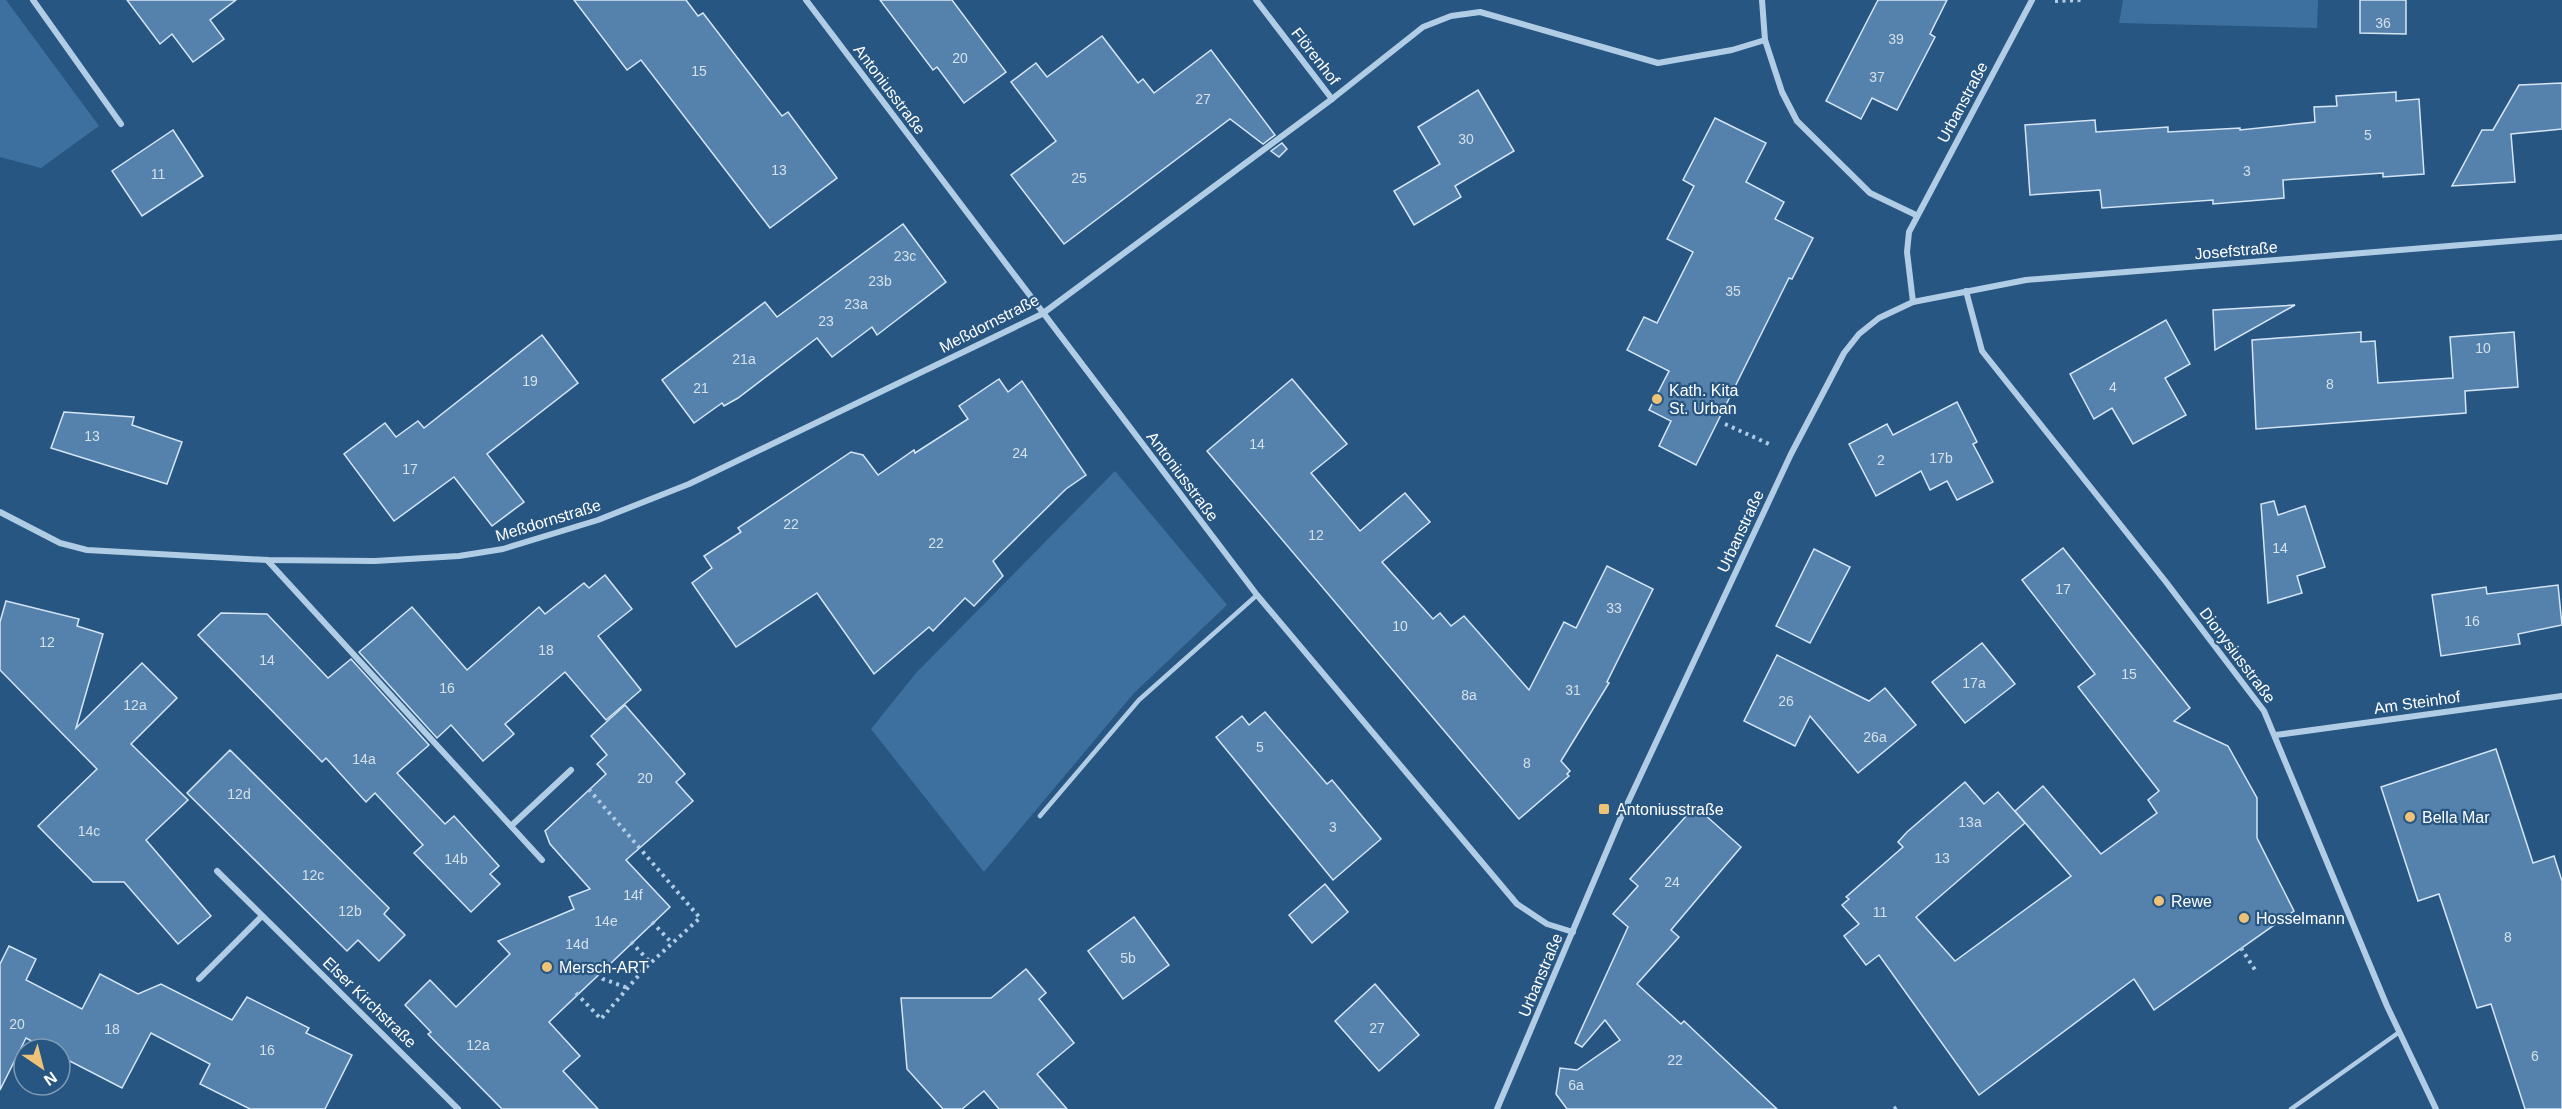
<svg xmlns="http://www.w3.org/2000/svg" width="2562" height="1109" viewBox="0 0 2562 1109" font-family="Helvetica,sans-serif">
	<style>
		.green { fill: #3d709f }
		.building { fill: #5582ac; stroke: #d4e6f5; stroke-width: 1.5 }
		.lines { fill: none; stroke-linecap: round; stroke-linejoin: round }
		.path { stroke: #b1cde6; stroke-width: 4; stroke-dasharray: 3 4.5; stroke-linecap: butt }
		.lane { stroke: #b1cde6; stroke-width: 4.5 }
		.street { stroke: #b1cde6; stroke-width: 6 }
		.poi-dot { fill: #eec378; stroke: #285682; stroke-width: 2 }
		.labels { text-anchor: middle; stroke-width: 4.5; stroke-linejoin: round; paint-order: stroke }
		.number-label { font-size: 14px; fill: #d4e0ea }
		.street-label { font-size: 16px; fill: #fff; stroke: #285682 }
		.poi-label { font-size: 16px; fill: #fff; stroke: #285682; text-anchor: start }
	</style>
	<rect width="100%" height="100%" fill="#285682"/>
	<g class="green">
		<path d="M0,0H6L99,126L41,168L0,157Z"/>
		<path d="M2123,0H2318L2317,28L2119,23Z"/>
		<path d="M1115,471L1227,605L1134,693L984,872L871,729L916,673Z"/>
	</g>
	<g class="building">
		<path d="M127,0H236L210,20L224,39L193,62L172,34L160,44Z"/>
		<path d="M574,0H686L698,16L703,13L782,116L788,112L837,178L770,228L641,60L627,70Z"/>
		<path d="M880,0H952L1006,72L964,103L937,67L933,70Z"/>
		<path d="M1878,0H1947L1930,34L1935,37L1897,110L1872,98L1861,119L1826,101Z"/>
		<path d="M2360,0H2406V34L2360,33Z"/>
		<path d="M1102,36L1138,83L1143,79L1154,93L1211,50L1275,135L1263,144L1230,119L1064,244L1011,175L1056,141L1011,82L1036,63L1047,77Z"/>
		<path d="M2562,83V129L2511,134L2515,182L2452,186L2482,130H2493L2519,85Z"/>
		<path d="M1478,90L1514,151L1455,186L1461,197L1414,225L1394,191L1440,164L1418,127Z"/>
		<path d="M2396,92V101L2419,99L2424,174L2383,177V173L2283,180L2284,198L2213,204V200L2102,208L2100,190L2030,195L2025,125L2095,120L2096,132L2168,127V132L2240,128V130L2315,122L2314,107L2337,106L2336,96Z"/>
		<path d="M1715,118L1766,143L1746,182L1784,202L1775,219L1813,238L1792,279L1789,278L1696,465L1659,446L1671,421L1649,410L1669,371L1627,350L1644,317L1657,323L1693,252L1667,239L1694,186L1683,180Z"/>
		<path d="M173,130L203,176L142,216L112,171Z"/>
		<path d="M1282,143L1287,149L1279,157L1271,151Z"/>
		<path d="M903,224L946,282L877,335L872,327L832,357L817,338L738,398L724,406L722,403L694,423L662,380L765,302L777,317Z"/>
		<path d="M2295,305L2215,350L2213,310Z"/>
		<path d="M2166,320L2190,364L2165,378L2186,415L2133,444L2112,408L2094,419L2070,374Z"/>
		<path d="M2361,332V342L2375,341L2378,383L2453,378L2450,337L2514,332L2518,387L2465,391L2466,413L2256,429L2252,340Z"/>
		<path d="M542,335L578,383L487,454L524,502L492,526L454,477L394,521L344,454L385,423L396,437L418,421L424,428Z"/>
		<path d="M999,379L1008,392L1022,381L1086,475L1066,489L993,561L1003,576L974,606L965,598L933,631L929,627L874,674L817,593L736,647L692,583L712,568L704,556L741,532L738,528L851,452L863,455L878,475L914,450L915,453L968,419L959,406Z"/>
		<path d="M1292,379L1347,444L1311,473L1360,531L1405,493L1430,522L1382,562L1433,619L1440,613L1451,626L1464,616L1529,690L1564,622L1576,628L1607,566L1653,589L1607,682L1609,683L1561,761L1570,771L1567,774L1569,776L1519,819L1207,451Z"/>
		<path d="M1957,402L1977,442L1973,444L1993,482L1957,500L1947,481L1930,490L1921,471L1876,496L1849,444L1887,424L1893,435Z"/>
		<path d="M64,412L134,417L132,425L182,442L167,484L51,448Z"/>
		<path d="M2274,501L2278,515L2305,506L2325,567L2297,576L2302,593L2268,603L2261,504Z"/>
		<path d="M2063,548L2190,708L2174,721L2228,746L2257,798V838L2294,911L2154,1010L2134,979L1979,1095L1879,955L1866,965L1844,936L1859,924L1842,905L1849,899L1846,897L1903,847L1898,842L1907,832L1965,782L1984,804L1998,792L2025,823L1916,917L1955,961L2071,876L2015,811L2043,786L2101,854L2157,813L2148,800L2159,791L2078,687L2095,674L2022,580Z"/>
		<path d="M1814,549L1850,567L1810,643L1776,626Z"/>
		<path d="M605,575L632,609L598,636L641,690L606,720L565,672L505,724L514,734L483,761L451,725L437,738L359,652L412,607L467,670L539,607L545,614L584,583L589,588Z"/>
		<path d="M2558,585L2562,625L2518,634L2520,644L2441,656L2432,595L2486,587L2487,594Z"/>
		<path d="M6,601L79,619L77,626L103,634L76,728L142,663L177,698L131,744L188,800L146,840L211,916L178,944L124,882H93L38,826L97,769L0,670V622Z"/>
		<path d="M221,613L267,614L328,678L351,659L429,745L397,773L445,824L454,816L499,866L490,874L500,884L471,912L414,853L423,845L375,793L366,802L326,758L322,762L198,635Z"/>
		<path d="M1982,643L2015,684L1965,723L1932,682Z"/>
		<path d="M1777,655L1869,701L1885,688L1916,725L1858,773L1810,716L1795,746L1744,721Z"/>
		<path d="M625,705L685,774L676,782L693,801L626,860L670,907L549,1022L580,1056L563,1071L598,1109H502L428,1034L431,1032L405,1005L430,980L456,1007L510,954L498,941L574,909L569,897L590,889L550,844L545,831L606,774L597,764L607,755L591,736Z"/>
		<path d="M1265,712L1327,784L1332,780L1381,839L1333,880L1216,737L1242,716L1249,725Z"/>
		<path d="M2496,749L2533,863L2554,856L2562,881V1109H2525L2491,1004L2477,1008L2439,894L2418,901L2381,787Z"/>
		<path d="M230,750L389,908L384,914L405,935L379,961L358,940L347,951L187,793Z"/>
		<path d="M1695,806L1741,847L1671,930L1679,937L1637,984L1681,1024L1684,1021L1777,1109H1567L1556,1094L1560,1068L1577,1070L1620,1040L1605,1020L1582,1047L1575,1043L1628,927L1613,914L1638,886L1630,879Z"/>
		<path d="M1325,884L1348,912L1312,943L1289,915Z"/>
		<path d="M1134,917L1169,965L1123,999L1088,951Z"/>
		<path d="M9,946L36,959L26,980L82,1009L100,974L138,994L161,984L232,1020L247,997L309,1028L306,1033L352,1055L325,1109H250L200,1084L210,1064L151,1033L122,1088L60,1056V1049H47L26,1038L0,1090V964Z"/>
		<path d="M1026,969L1046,993L1039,999L1074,1043L1037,1074L1067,1109H999L984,1091L962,1109H943L907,1069L901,998H991Z"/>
		<path d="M1375,984L1419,1035L1379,1071L1335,1021Z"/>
	</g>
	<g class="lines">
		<g class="path">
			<path d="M2055,1L2083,0"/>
			<path d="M1725,424L1769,444"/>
			<path d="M652,922L672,943"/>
			<path d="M631,942L651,963"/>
			<path d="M2241,948L2257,973"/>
			<path d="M597,973L603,979L628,988"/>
			<path d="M576,993L601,1019L645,968L700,918L586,786"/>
			<path d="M1894,1109L1899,1106"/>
		</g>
		<g class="lane">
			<path d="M1040,816L1139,700L1257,595"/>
			<path d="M2291,1109L2398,1033"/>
		</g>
		<g class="street">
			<path d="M33,0L121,124"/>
			<path d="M806,0L1257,595L1517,904L1547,924L1573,932"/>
			<path d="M1256,0L1332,99"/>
			<path d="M1762,0L1765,40L1782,92L1797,121L1870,193L1916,215"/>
			<path d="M1966,291L1982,351L2166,582L2264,711L2387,1006L2436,1109"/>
			<path d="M1913,302L1907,252L1909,232L2032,0"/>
			<path d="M0,512L60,543L87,550L267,560L375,561L459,556L503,549L598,520L689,484L1042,314L1332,99L1423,27L1451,16L1480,12L1658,63L1732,50L1765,40"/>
			<path d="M267,560L542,860"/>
			<path d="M2276,735L2562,696"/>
			<path d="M511,826L571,770"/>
			<path d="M217,871L458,1109"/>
			<path d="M199,979L262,916"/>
			<path d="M1497,1109L1622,815L1791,454L1844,353L1859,334L1879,318L1913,302L2026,280L2562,237"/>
		</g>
	</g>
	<g class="poi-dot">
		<circle cx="1657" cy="399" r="6"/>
		<rect x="1598" y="803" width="12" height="12" rx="3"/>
		<circle cx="2410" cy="817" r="6"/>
		<circle cx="2159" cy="901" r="6"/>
		<circle cx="2244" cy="918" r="6"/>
		<circle cx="547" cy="967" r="6"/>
	</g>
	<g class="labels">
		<g class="number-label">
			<text x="2383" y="28">36</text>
			<text x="1896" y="44">39</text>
			<text x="960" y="63">20</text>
			<text x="699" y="76">15</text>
			<text x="1877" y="82">37</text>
			<text x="1203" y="104">27</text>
			<text x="2368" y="140">5</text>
			<text x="1466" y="144">30</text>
			<text x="779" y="175">13</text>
			<text x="2247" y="176">3</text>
			<text x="158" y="179">11</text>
			<text x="1079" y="183">25</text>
			<text x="905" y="261">23c</text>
			<text x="880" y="286">23b</text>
			<text x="1733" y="296">35</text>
			<text x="856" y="309">23a</text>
			<text x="826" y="326">23</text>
			<text x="2483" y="353">10</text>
			<text x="744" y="364">21a</text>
			<text x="530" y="386">19</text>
			<text x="2330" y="389">8</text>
			<text x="2113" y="392">4</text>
			<text x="701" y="393">21</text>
			<text x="92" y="441">13</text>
			<text x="1257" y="449">14</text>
			<text x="1020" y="458">24</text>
			<text x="1941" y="463">17b</text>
			<text x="1881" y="465">2</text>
			<text x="410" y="474">17</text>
			<text x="791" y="529">22</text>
			<text x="1316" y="540">12</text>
			<text x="936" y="548">22</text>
			<text x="2280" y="553">14</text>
			<text x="2063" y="594">17</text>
			<text x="1614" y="613">33</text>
			<text x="2472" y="626">16</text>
			<text x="1400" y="631">10</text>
			<text x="47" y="647">12</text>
			<text x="546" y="655">18</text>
			<text x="267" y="665">14</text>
			<text x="2129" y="679">15</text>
			<text x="1974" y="688">17a</text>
			<text x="447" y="693">16</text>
			<text x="1573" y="695">31</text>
			<text x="1469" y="700">8a</text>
			<text x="1786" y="706">26</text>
			<text x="135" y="710">12a</text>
			<text x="1875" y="742">26a</text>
			<text x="1260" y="752">5</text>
			<text x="364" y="764">14a</text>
			<text x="1527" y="768">8</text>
			<text x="645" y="783">20</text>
			<text x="239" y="799">12d</text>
			<text x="1970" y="827">13a</text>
			<text x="1333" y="832">3</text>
			<text x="89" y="836">14c</text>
			<text x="1942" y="863">13</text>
			<text x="456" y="864">14b</text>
			<text x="313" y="880">12c</text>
			<text x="1672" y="887">24</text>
			<text x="633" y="900">14f</text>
			<text x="350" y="916">12b</text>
			<text x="1880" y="917">11</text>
			<text x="606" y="926">14e</text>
			<text x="2508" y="942">8</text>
			<text x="577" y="949">14d</text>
			<text x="1128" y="963">5b</text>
			<text x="17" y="1029">20</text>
			<text x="1377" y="1033">27</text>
			<text x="112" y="1034">18</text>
			<text x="478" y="1050">12a</text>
			<text x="267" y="1055">16</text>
			<text x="2535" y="1061">6</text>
			<text x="1675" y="1065">22</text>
			<text x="1576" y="1090">6a</text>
		</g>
		<g class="street-label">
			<text transform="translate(1316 56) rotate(52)" y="6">Flörenhof</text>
			<text transform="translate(890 89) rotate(53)" y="6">Antoniusstraße</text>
			<text transform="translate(1962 102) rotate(-62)" y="6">Urbanstraße</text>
			<text transform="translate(2236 250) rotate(-5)" y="6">Josefstraße</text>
			<text transform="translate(989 323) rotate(-27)" y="6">Meßdornstraße</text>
			<text transform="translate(1183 476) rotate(53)" y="6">Antoniusstraße</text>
			<text transform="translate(548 520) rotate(-17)" y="6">Meßdornstraße</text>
			<text transform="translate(1740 531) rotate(-65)" y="6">Urbanstraße</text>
			<text transform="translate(2238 655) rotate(53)" y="6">Dionysiusstraße</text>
			<text transform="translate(2417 702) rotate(-8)" y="6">Am Steinhof</text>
			<text transform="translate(1540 975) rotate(-67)" y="6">Urbanstraße</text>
			<text transform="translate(370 1002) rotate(44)" y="6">Elser Kirchstraße</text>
		</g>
		<g class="poi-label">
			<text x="1669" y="396">Kath. Kita<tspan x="1669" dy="18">St. Urban</tspan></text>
			<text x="1616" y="815">Antoniusstraße</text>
			<text x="2422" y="823">Bella Mar</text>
			<text x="2171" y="907">Rewe</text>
			<text x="2256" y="924">Hosselmann</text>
			<text x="559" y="973">Mersch-ART</text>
		</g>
	</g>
	<g transform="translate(42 1067) rotate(145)"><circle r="28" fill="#285682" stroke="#7e9ab4" stroke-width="1.5"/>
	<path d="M0-4.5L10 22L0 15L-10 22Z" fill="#eec378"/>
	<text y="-9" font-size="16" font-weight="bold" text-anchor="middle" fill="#ffffff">N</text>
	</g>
</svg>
